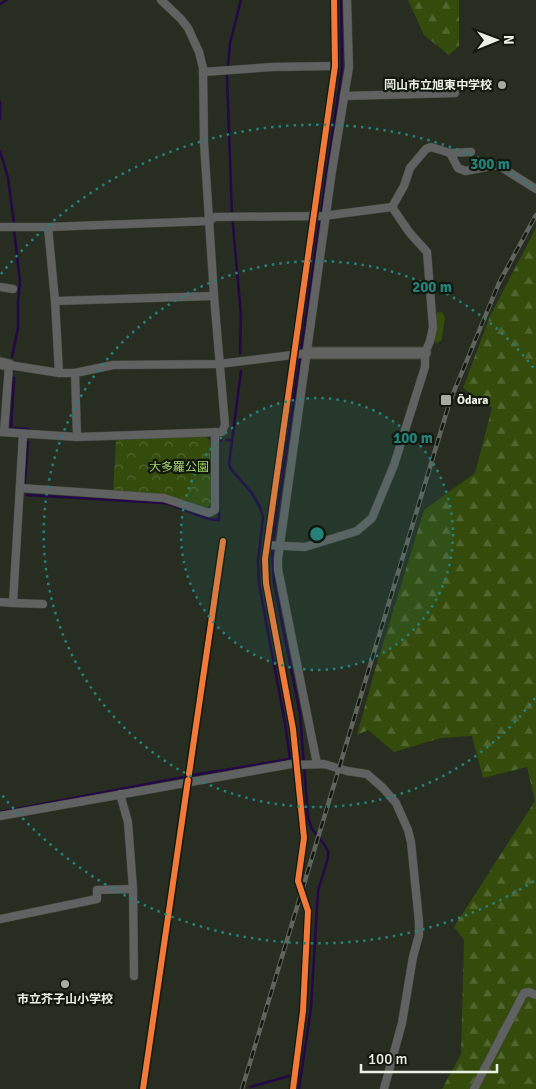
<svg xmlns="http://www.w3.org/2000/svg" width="536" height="1089" viewBox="0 0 536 1089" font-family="Signika,'Noto Sans JP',sans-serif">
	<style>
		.green { fill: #344b0c }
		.forest { fill: url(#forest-firs) }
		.park { fill: url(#park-crowns) }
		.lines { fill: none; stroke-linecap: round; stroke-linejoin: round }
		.stream { stroke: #240746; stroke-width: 2.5 }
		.street-casing { stroke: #42483c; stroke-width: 9 }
		.secondary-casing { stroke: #42483c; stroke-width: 13 }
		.street { stroke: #606161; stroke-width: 8 }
		.secondary { stroke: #626361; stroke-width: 11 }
		.rail-casing { stroke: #61645d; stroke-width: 4.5 }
		.rail { stroke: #13180e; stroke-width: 2.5; stroke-dasharray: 8; stroke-linecap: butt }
		.cycleway-casing { stroke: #13180e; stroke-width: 9 }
		.cycleway { stroke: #f17a3a; stroke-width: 6 }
		.ring { fill: none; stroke: #25827a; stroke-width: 2.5; stroke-dasharray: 2.5 5 }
		.poi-dot { fill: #a5ac9e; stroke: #13180e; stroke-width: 2 }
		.labels { text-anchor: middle; stroke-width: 4.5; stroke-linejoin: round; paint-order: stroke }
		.poi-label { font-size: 12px; font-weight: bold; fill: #e9f1e2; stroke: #13180e; text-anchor: end }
		.park-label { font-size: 12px; fill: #a5d368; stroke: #13180e }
		.centre { fill: #25827a; stroke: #13180e; stroke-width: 2.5 }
		.ring-label { font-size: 15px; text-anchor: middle; font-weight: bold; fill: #25827a; stroke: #13180e; stroke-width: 4.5; stroke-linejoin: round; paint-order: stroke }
	</style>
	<defs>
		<pattern id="forest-firs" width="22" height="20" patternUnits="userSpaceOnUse" patternTransform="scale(1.25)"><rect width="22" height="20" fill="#344b0c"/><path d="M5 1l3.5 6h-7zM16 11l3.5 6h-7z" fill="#51652f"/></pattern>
		<pattern id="park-crowns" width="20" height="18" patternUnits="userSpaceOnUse" patternTransform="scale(1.25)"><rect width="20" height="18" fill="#344b0c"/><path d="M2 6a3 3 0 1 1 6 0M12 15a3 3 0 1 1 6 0" fill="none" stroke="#51652f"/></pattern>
	</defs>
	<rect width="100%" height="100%" fill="#272d20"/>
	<path class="green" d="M438,312H442L445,317L442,340L437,343L433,341L435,316Z"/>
	<g class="forest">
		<path d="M408,0H459V46L449,55L424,35Z"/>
		<path d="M536,228V1089H442L461,1054L464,940L454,927L535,801L527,767L483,778L472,736L441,738L394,752L368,730L357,735L375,670L424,510L475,473L492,408L463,388L490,316Z"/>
	</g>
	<path class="park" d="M204,436L210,440L211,504L206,509C177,493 145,492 113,491L116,440Z"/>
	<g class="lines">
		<g class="stream">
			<path d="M0,4L7,0"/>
			<path d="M0,102V119"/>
			<path d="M0,151L8,178L14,224"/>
			<path d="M240,353L241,315L232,214L227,77L230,43L241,0"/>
			<path d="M12,357L18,328V301L20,282L14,230"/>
			<path d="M241,371L229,465L231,469L251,492L260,507L263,517L258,561L259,584L285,723L290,759"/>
			<path d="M14,378L11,428L29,429L28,431"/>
			<path d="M227,440H232"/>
			<path d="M25,482L28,442"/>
			<path d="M27,495L164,503C183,507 201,520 219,520V442L221,440"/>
			<path d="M0,812L194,775L290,759"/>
			<path d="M250,1087L289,1076"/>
			<path d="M299,1089L311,1008L318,891L328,858V851L324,844L312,829L308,818L300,714L274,582L272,549L342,68L341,0"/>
		</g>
		<g class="street-casing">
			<g id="street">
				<path d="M203,72L272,67L335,66"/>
				<path d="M344,96L455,93"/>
				<path d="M450,153L471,152"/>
				<path d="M392,207L404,186L410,168L426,149L431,147L450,153L458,168L465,171L498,165L536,189"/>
				<path d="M0,227H48L209,221L215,217L323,216L392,207"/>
				<path d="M48,227L55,301L59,373"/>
				<path d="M0,287L13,289"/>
				<path d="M55,301L214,296"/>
				<path d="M75,373L77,437"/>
				<path d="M0,432L77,437L222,432L225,425L214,296L204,143L203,68L199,52L188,28L181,19L161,0"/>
				<path d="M4,432L9,365L59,373H75L113,365L219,364L308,353"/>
				<path d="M20,488L164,498L209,513L215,510V432"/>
				<path d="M267,545L305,547L357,531L372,518L394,465L425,367V353L430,341L433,328L427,252L409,232L392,207"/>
				<path d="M0,602L13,603L23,434"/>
				<path d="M13,603L43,604"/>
				<path d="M317,764L278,569V559L332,171L349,67L347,0"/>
				<path d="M297,765L324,764L347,771L367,774L383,788L396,803L408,830L411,842L419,922V935L413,957L402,1023L384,1089"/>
				<path d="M120,794L128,822L133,889L134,976"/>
				<path d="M0,816L297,763"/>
				<path d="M0,919L97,899V890L133,889"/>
				<path d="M293,1089L303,1011L308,911L298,881L304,838L293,729L266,583L265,559L335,66L334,0"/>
				<path d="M474,1089L524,993L529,992L536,995"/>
			</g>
		</g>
		<g class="secondary-casing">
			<g id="secondary">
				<path d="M308,353H425"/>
				<path d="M0,363L9,365"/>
			</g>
		</g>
		<use href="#street" class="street"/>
		<use href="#secondary" class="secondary"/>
		<g class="rail-casing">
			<path id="rail" d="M242,1089L450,401L499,283L536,215"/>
		</g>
		<use href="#rail" class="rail"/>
		<g class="cycleway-casing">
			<g id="cycleway">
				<path d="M189,774L223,541"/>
				<path d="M143,1089L188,780"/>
				<path d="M293,1089L303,1011L308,911L298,881L304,838L293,729L266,583L265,559L335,66L334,0"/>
			</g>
		</g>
		<use href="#cycleway" class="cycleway"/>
	</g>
	<circle cx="317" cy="534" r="136" fill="#25827a" fill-opacity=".12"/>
	<g class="ring">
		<circle cx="317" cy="534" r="136"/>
		<path d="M535 698A273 273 0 1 1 535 370"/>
		<path d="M534 881A409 409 0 0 1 1 794M1 274A409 409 0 0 1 534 187"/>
	</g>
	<g class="poi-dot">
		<circle cx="502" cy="85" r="5"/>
		<rect x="440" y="394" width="12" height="12" rx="2.5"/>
		<circle cx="65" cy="984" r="5"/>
	</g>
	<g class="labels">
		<g class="poi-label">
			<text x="492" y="89">岡山市立旭東中学校</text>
			<text x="457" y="404" text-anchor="start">Ōdara</text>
			<text x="65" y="1003" text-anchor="middle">市立芥子山小学校</text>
		</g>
		<g class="park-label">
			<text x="179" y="471">大多羅公園</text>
		</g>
	</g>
	<circle cx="317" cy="534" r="8" class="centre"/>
	<g class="ring-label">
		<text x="490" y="169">300 m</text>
		<text x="432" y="292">200 m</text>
		<text x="413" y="443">100 m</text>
	</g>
	<g transform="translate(496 40) rotate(89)" stroke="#13180e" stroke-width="4" paint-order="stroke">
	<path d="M0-4L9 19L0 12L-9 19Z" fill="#e9f1e2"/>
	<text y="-8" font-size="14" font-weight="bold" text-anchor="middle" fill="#e9f1e2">N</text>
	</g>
	<path d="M361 1064v8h136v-8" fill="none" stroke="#e9f1e2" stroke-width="2.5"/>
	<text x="368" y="1064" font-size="15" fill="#e9f1e2" stroke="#13180e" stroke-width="4" paint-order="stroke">100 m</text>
</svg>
